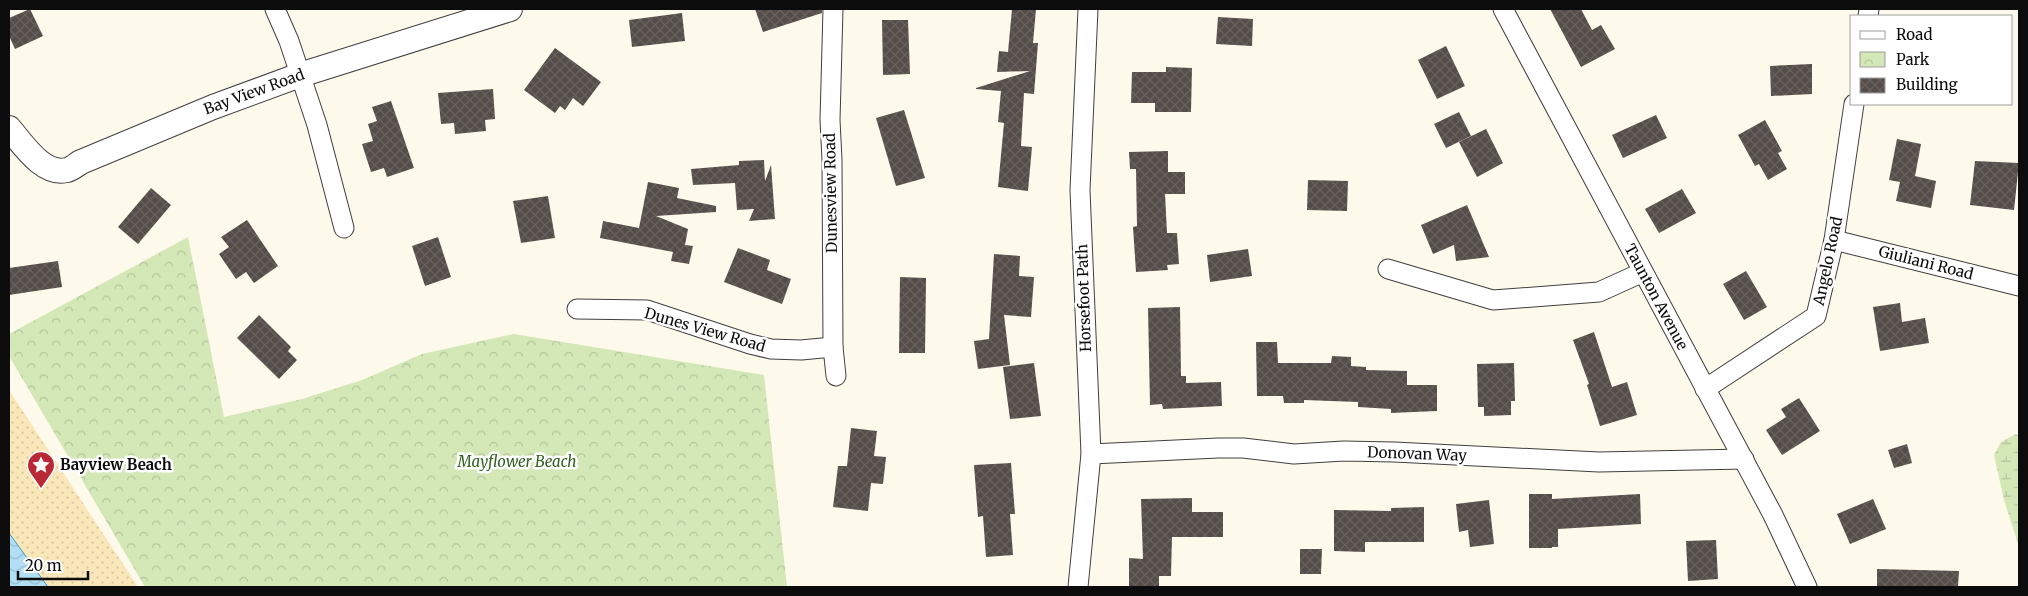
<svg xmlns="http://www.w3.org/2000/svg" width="2028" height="596" viewBox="0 0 2028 596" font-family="Merriweather,serif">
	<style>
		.wetland { fill: url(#wetland-marsh) }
		.sand { fill: url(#sand-dots) }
		.park { fill: url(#park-crowns) }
		.water { fill: url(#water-waves); stroke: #3b98c9 }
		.building { fill: url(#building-cross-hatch) }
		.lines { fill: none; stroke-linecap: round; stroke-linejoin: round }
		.minor-casing { stroke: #3f3f3f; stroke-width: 21 }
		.tertiary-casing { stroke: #3f3f3f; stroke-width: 26 }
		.minor { stroke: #fff; stroke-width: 19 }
		.tertiary { stroke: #fff; stroke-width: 24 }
		.labels { text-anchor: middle; stroke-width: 5; stroke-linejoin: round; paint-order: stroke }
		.street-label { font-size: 15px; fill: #0c0c0c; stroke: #fff }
		.park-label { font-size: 15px; font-style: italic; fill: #30611f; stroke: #fff }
		.poi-label { font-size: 15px; font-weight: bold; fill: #0c0c0c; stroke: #fff; text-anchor: start }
	</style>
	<defs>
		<pattern id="wetland-marsh" width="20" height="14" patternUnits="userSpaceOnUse" patternTransform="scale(1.25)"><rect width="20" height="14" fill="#d3e7b7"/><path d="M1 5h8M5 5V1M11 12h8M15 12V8" fill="none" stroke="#b4c59c"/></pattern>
		<pattern id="sand-dots" width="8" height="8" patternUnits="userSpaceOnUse" patternTransform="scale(1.25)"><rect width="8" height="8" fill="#f9e7b9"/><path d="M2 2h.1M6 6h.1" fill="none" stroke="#d4c59e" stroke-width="1.8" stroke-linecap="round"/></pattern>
		<pattern id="park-crowns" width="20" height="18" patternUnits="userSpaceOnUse" patternTransform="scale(1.25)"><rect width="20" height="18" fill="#d3e7b7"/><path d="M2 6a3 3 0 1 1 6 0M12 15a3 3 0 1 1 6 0" fill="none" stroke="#b4c59c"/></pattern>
		<pattern id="water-waves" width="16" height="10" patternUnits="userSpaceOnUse" patternTransform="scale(1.25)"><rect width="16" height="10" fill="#b2dff4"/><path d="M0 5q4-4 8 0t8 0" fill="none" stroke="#98bed0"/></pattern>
		<pattern id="building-cross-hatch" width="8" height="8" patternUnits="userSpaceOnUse" patternTransform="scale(1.25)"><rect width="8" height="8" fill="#544d49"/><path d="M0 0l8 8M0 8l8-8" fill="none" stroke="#68625f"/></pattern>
	</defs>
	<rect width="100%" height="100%" fill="#fefaeb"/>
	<path class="wetland" d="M2016,434L2019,436V547L2004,500L1994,455L2001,442Z"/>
	<path class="sand" d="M9,390L138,587H9Z"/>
	<path class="park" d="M188,237L224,417L302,399L362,380L422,354L514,334L764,375L787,587H145L9,356V334Z"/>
	<path class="water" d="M9,533L48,587H9Z"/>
	<g class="building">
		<path d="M30,9L43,36L15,49L9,36V18Z"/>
		<path d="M755,9H822V13L763,32Z"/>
		<path d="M1012,9H1036L1033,43H1038L1034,94L1024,93L1021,146L1032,147L1028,191L998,187L1004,123L998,122L1001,91L976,89V88L1030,71L997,72L999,51L1008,52Z"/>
		<path d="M1550,9H1581L1592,30L1601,25L1615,49L1581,67Z"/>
		<path d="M682,13L685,41L632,47L629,20Z"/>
		<path d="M1218,17L1253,19L1252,46L1216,44Z"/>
		<path d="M882,20H908L910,74L883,75Z"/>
		<path d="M1446,46L1465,86L1437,99L1418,60Z"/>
		<path d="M555,48L601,82L583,106L573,98L565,110L560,106L555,113L524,90Z"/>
		<path d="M1812,64V94L1771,96L1770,66Z"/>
		<path d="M1166,67L1192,68L1191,112H1155V103H1131L1132,72H1166Z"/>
		<path d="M493,89L495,119L485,120L486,131L455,134L454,123L441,124L438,93Z"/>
		<path d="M391,101L414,168L387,177L384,168L371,172L362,144L373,141L368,124L377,121L372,107Z"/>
		<path d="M904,110L925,178L896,186L876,118Z"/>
		<path d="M1459,112L1471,136L1446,148L1434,124Z"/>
		<path d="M1656,115L1667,138L1623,158L1612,135Z"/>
		<path d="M1765,120L1782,151L1778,153L1787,169L1768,180L1759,164L1755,166L1738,135Z"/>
		<path d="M1486,129L1503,163L1477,177L1459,142Z"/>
		<path d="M1897,139L1921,144L1915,176L1936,181L1931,208L1896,201L1900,182L1889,180Z"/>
		<path d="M1168,151V172H1185V194H1165L1167,233H1177L1179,264L1167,265L1168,270L1136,272L1133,227L1137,226L1136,169H1130L1129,152Z"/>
		<path d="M764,160L765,181L771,165L775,219L749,221L754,209L737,210L735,183L693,185L691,169L739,165V161Z"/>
		<path d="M1975,161L2019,163L2014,210L1970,205Z"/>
		<path d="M1308,180L1348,181L1347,211L1307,210Z"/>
		<path d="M648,182L679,188L677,198L716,206V212L656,216L688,229L685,245L693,246L689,264L671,261L673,252L600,238L603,221L639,228Z"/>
		<path d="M151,188L171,205L138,244L118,227Z"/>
		<path d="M1682,189L1696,213L1659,233L1645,209Z"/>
		<path d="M548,196L555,238L521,243L513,201Z"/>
		<path d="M1467,205L1489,257L1456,261L1454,245L1433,254L1421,225Z"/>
		<path d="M247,220L278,266L254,283L246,272L236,279L219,254L229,247L221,237Z"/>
		<path d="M438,237L451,277L425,286L412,246Z"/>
		<path d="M738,248L770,260L767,270L791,279L782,304L724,282Z"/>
		<path d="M1248,249L1252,276L1210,282L1207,255Z"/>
		<path d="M994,254L1020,256L1019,276L1034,277L1031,317L1004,315L1010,365L978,369L974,341L989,339Z"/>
		<path d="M58,261L62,287L9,295V268Z"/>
		<path d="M1746,271L1767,307L1744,320L1723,284Z"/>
		<path d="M900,277L926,278L925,353H899Z"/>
		<path d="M1900,303L1902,322L1925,318L1929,343L1880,351L1873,307Z"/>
		<path d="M1180,307L1181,376H1186V383L1221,382L1222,406L1163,409L1162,404L1150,405L1148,308Z"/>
		<path d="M259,315L291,347L288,351L297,360L279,379L237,338Z"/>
		<path d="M1594,332L1612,387L1627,382L1637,415L1600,426L1587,385L1589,384L1573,340Z"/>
		<path d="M1256,342H1277L1278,363H1331L1332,356L1351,357V366L1366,367V370L1407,371V385H1437V411L1391,413V409L1358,407V402L1304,400V403H1284L1283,396H1257Z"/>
		<path d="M1034,363L1041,416L1010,419L1003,367Z"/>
		<path d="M1514,363L1515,401H1511V415L1484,416V407H1478L1477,364Z"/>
		<path d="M1799,398L1820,431L1782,455L1766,430L1786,417L1781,409Z"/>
		<path d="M851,428L877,431L874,456L886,457L883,484L871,483L868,511L833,507L838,466H847Z"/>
		<path d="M1907,444L1912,463L1894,468L1888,450Z"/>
		<path d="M1011,463L1015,514H1010L1013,555L986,557L983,516L978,517L974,465Z"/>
		<path d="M1529,494H1552V499L1640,494L1641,524L1558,529V547H1552V548H1529Z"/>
		<path d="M1192,498V512H1223V537H1172L1171,576H1159V587H1129V558L1143,559L1141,499Z"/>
		<path d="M1873,499L1886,529L1850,544L1837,514Z"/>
		<path d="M1489,500L1494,544L1470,547L1468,530L1459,532L1456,504Z"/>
		<path d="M1424,507V542H1365V552L1334,551V510L1391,511V508Z"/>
		<path d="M1716,540L1718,579L1688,581L1686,541Z"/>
		<path d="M1300,549H1322L1321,574H1300Z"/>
		<path d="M1877,569L1959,571L1958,587H1877Z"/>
	</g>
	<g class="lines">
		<g class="minor-casing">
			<g id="minor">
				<path d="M275,9L289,41L317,125L344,228"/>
				<path d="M833,9L830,120L832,160L833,347L836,376"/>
				<path d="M1503,9L1773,515L1807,587"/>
				<path d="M1868,16L1869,9"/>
				<path d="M1834,240L2019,286"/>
				<path d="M1388,269L1493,300L1599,292L1643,272"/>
				<path d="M577,309L647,310L750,344L771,349L801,350L833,347"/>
				<path d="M1705,389L1816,316L1834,240L1854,104"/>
				<path d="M1091,454L1218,448H1243L1294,454L1344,451L1394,452L1599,462L1744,459"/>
				<path d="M1078,587L1091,454L1080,190L1088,9"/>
			</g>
		</g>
		<g class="tertiary-casing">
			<path id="tertiary" d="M9,128C23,144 43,176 67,170C72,169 77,164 81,162L213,107L300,75L510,9"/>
		</g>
		<use href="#minor" class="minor"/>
		<use href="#tertiary" class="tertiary"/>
	</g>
	<defs>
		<g id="sight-pin" transform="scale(1.4375)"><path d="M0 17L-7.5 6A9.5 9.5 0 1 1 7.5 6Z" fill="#b82837" stroke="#fff"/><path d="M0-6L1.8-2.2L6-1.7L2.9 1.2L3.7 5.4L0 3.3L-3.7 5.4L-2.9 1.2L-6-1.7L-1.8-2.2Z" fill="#fff"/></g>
	</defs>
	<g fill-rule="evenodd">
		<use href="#sight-pin" x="41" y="465"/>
	</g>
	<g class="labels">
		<g class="street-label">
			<text transform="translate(254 92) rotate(-20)" y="5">Bay View Road</text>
			<text transform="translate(831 193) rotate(-91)" y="5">Dunesview Road</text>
			<text transform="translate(1828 261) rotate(-78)" y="5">Angelo Road</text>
			<text transform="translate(1926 263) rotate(14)" y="5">Giuliani Road</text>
			<text transform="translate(1656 297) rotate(62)" y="5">Taunton Avenue</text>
			<text transform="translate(1084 298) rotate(-92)" y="5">Horsefoot Path</text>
			<text transform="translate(705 330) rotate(16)" y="5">Dunes View Road</text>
			<text transform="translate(1417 454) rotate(2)" y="5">Donovan Way</text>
		</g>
		<g class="park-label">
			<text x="517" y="467">Mayflower Beach</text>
		</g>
		<g class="poi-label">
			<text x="60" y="470">Bayview Beach</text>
		</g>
	</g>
	<rect width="2028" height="596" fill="none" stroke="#0c0c0c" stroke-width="20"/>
	<rect x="1850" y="15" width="162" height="90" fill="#ffffff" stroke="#9e9e9e"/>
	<rect x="1860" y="31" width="25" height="8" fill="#ffffff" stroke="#9e9e9e"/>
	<text x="1896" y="40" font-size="15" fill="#0c0c0c">Road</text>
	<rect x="1860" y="52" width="25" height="15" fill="url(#park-crowns)" stroke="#9e9e9e"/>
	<text x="1896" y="65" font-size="15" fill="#0c0c0c">Park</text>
	<rect x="1860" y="78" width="25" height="15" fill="url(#building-cross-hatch)" stroke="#9e9e9e"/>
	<text x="1896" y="90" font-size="15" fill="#0c0c0c">Building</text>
	<path d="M18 571v8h70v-8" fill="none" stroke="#0c0c0c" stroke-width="2.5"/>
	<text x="25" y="571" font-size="15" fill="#0c0c0c" stroke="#ffffff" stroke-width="4" paint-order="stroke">20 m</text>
</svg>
